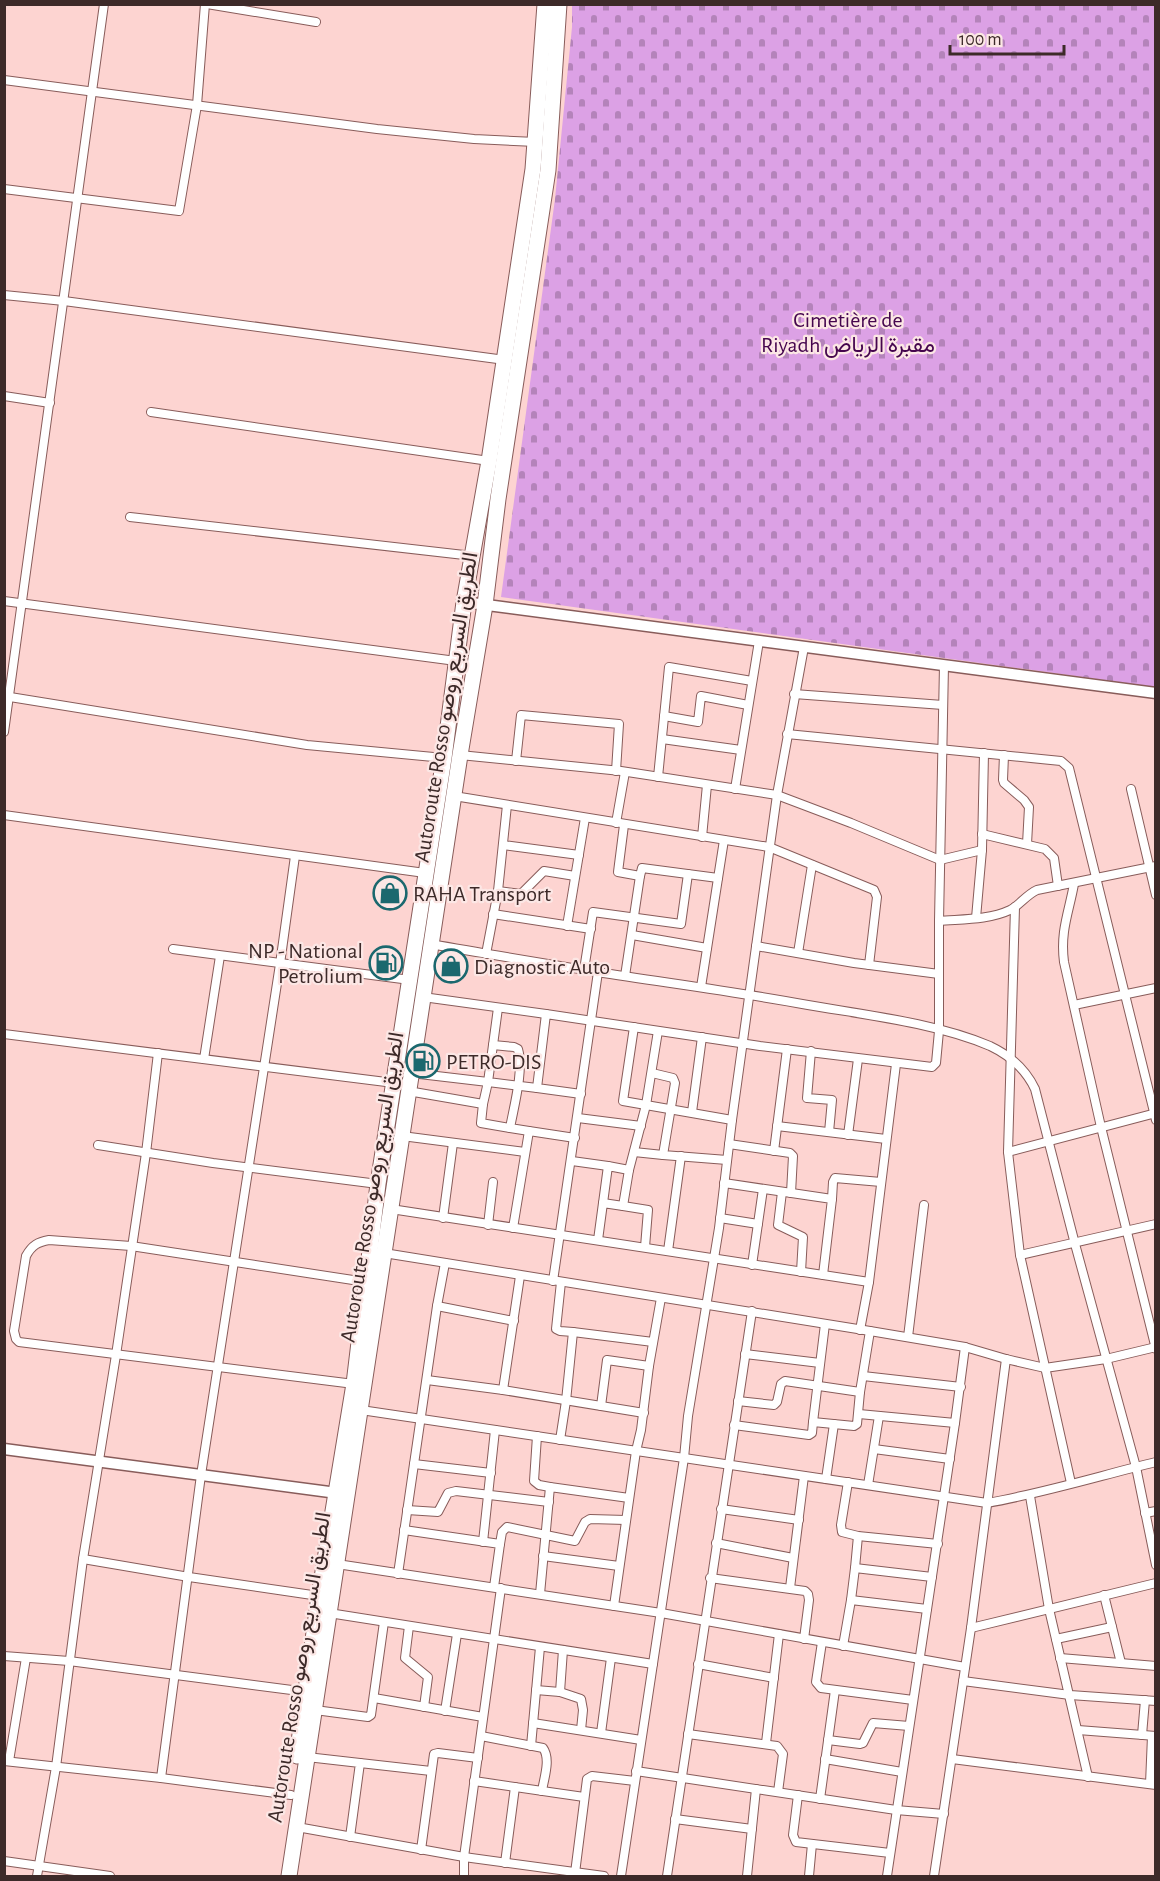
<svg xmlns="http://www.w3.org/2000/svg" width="1160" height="1881" viewBox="0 0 1160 1881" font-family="'Alegreya Sans',Vazirmatn,sans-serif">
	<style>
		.cemetery { fill: url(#cemetery-stones) }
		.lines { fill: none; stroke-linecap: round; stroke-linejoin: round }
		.street-casing { stroke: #885c5a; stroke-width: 10 }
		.secondary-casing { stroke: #885c5a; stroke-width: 13 }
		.highway-casing { stroke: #885c5a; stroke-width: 17 }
		.street { stroke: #fff; stroke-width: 8 }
		.secondary { stroke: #fff; stroke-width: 10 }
		.highway { stroke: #fff; stroke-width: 15 }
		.labels { text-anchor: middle; stroke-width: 4.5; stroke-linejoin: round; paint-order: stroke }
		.park-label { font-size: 22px; fill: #45054e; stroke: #fce7e5 }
		.street-label { font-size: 22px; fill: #3d2a29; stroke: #fce7e5 }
		.poi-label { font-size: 22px; fill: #3d2a29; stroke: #fce7e5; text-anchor: start }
	</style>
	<defs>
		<pattern id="cemetery-stones" width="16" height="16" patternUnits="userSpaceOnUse" patternTransform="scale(1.5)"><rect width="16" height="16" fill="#dca1e5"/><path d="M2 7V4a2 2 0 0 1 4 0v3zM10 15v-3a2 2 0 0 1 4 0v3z" fill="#b483ba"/></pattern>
	</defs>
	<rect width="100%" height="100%" fill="#fdd4d1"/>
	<path class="cemetery" d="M572,5H1155V687L501,597L555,199L572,27Z"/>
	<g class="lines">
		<g class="street-casing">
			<g id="street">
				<path d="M207,4L316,22"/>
				<path d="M4,80L377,129L474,139L536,142"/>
				<path d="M4,189L179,211L197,105L205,4"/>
				<path d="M4,295L64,301L505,360"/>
				<path d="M4,396L50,403"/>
				<path d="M151,412L489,461"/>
				<path d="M130,517L473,556"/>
				<path d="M4,601L456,661"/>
				<path d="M794,694L943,705"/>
				<path d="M10,697L307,745L444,758"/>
				<path d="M664,716L698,722L701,696L748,705"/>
				<path d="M4,732L104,4"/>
				<path d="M787,734L1061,761L1069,768L1156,1120"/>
				<path d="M662,739L741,750"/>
				<path d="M460,755L621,771L777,795L851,823L940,860L982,850"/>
				<path d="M1004,755L1003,780L1004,783L1024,800L1029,807L1027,844"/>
				<path d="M516,761L521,715L619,724L616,771"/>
				<path d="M658,777L669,667L752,681"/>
				<path d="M735,789L759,641"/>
				<path d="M1131,789L1156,895"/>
				<path d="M454,796L769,847L874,890L877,897L869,965"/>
				<path d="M4,815L425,873"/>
				<path d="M616,823L625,772"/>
				<path d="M624,825L618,872L640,876L642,868L718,878"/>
				<path d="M982,834L1045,849L1054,858L1058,886"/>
				<path d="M702,837L707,785"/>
				<path d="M503,845L579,855"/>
				<path d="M1074,884C1069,912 1060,931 1064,962L1101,1127L1156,1349"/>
				<path d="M498,891L507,805"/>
				<path d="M1015,907L1008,1152L1020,1255L1156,1224"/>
				<path d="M493,914L591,929"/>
				<path d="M976,918L982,850L984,753"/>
				<path d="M939,921C961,919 989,920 1010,910C1020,905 1026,895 1037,890L1156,866"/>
				<path d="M567,926L585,818"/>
				<path d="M632,935L707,948"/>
				<path d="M431,944C486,954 542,963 597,972C667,983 738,992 808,1005C866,1015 936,1023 990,1046C1009,1055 1026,1070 1035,1089L1075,1244L1136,1467L1156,1565"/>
				<path d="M756,946L854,963L939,974"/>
				<path d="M173,949L410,980"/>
				<path d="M798,953L812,865"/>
				<path d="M486,954L498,891L521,894L544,871L575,876"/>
				<path d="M584,970L593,912L681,924L688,874"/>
				<path d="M625,976L640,876"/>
				<path d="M701,987L724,840"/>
				<path d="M423,997L546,1014"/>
				<path d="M1074,1005L1156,988"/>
				<path d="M498,1008L488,1082L537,1088"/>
				<path d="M634,1027L623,1101L732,1120"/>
				<path d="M4,1034L394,1083"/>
				<path d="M493,1045L514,1047L518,1049C524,1070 514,1106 510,1128L529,1131"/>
				<path d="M811,1051L807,1098L832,1100L829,1132"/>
				<path d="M204,1059L220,956"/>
				<path d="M652,1073L673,1078L675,1083L663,1155L727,1160"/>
				<path d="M408,1091L483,1104L488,1082L411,1073"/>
				<path d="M581,1094L537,1088L546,1014L760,1046L932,1067L936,1063L939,1031V921L944,665"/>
				<path d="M483,1104L481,1123L510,1128"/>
				<path d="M692,1112L702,1037"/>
				<path d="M578,1118L641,1126"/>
				<path d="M777,1126L886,1139"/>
				<path d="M848,1135L858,1059"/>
				<path d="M402,1136L525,1152"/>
				<path d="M729,1144L790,1153L793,1156L791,1193"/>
				<path d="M98,1145L213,1163L378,1184"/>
				<path d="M774,1151L787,1049"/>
				<path d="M634,1152L663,1155"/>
				<path d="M1008,1152L1156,1113"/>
				<path d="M572,1161L608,1166"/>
				<path d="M724,1183L832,1199L823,1275"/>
				<path d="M782,1192L778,1225L803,1237L801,1272"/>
				<path d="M832,1199L833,1182L835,1178L881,1182"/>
				<path d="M603,1203L608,1166L629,1170"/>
				<path d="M623,1206L648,1210L645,1247"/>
				<path d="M391,1209L869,1282"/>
				<path d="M443,1218L453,1143"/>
				<path d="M720,1218L758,1224"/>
				<path d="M488,1225L493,1182"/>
				<path d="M513,1228L529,1131L575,1138"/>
				<path d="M598,1240L603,1203L623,1206L629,1170L646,1105L658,1031"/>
				<path d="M668,1251L681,1156"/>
				<path d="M384,1253L870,1331L965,1347L1006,1359L1045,1368L1106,1359L1156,1347"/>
				<path d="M1020,1255L1071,1483"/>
				<path d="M752,1265L763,1189"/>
				<path d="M553,1281L598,972"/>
				<path d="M437,1306L514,1321"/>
				<path d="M860,1330L869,1282L896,1064"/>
				<path d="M573,1332L653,1342"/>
				<path d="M908,1337L924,1205"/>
				<path d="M745,1354L820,1363"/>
				<path d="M863,1376L961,1387"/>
				<path d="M427,1380L503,1390L644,1413"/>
				<path d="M354,1384L19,1342L16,1339L14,1331L26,1256C32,1245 38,1242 49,1240L131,1246L366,1282"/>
				<path d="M503,1390L520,1276"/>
				<path d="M738,1401L774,1405L777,1402L781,1384L785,1381L860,1392"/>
				<path d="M601,1406L607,1360L649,1366"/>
				<path d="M361,1410L987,1503C1044,1493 1099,1476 1156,1462"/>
				<path d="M859,1414L955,1423L965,1347"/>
				<path d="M813,1422L825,1324"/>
				<path d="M734,1425L809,1435L812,1433L813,1422L854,1426L857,1424L860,1392L870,1331"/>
				<path d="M537,1436L534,1481L539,1485L550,1487"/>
				<path d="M560,1440L566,1401L573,1332L560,1331L556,1329L561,1282"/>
				<path d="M874,1449L950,1459"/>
				<path d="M414,1464L491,1473"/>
				<path d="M826,1479L834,1424"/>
				<path d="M848,1482L841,1525L842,1532L858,1536L938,1544"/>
				<path d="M868,1485L879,1416"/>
				<path d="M1030,1496L1049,1609L1088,1777"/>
				<path d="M721,1509L799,1520"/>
				<path d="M407,1510L438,1512L448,1493L456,1491L549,1502"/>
				<path d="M1145,1513L1156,1511"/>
				<path d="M404,1530L500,1544L494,1587"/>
				<path d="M483,1542L495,1430"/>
				<path d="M716,1543L793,1558"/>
				<path d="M500,1544L502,1532L507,1527L575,1541L585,1522L590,1519L626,1520"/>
				<path d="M543,1556L619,1566"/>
				<path d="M83,1559L189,1577L319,1596"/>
				<path d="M337,1564L661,1613L965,1667"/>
				<path d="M855,1568L858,1536"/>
				<path d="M398,1574L437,1306L445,1263"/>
				<path d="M710,1578L805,1591L808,1594L809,1600L804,1639"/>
				<path d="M790,1588L804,1476"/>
				<path d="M540,1594L550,1487L629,1498"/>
				<path d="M1104,1595L1121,1663"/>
				<path d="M851,1600L855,1568L932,1577"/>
				<path d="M614,1606L636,1451L641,1430L649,1366L661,1298"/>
				<path d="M329,1613L653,1664"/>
				<path d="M409,1626L405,1658L428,1677L424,1707"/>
				<path d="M971,1628L1156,1583"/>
				<path d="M1056,1639L1112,1627"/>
				<path d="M822,1642L816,1682L821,1688L913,1700"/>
				<path d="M843,1646L851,1600L927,1609"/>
				<path d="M4,1656L69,1661L307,1692"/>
				<path d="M1060,1658L1156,1666"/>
				<path d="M698,1664L774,1678"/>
				<path d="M963,1681L1070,1695L1156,1701"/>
				<path d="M536,1690L560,1692L581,1699L583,1710L581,1730"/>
				<path d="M560,1692L563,1650"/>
				<path d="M374,1698L483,1717"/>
				<path d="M315,1710L368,1717L371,1715L384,1622"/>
				<path d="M445,1711L457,1634"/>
				<path d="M533,1723L641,1740"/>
				<path d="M1078,1730L1156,1736"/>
				<path d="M601,1733L611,1658"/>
				<path d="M688,1734L777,1746L783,1754L778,1792"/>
				<path d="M1142,1735L1145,1700"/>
				<path d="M481,1736L543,1748C551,1759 544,1778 542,1791"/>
				<path d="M828,1740L860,1744L863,1743L873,1723L909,1726"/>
				<path d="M766,1743L779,1634"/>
				<path d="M531,1746L540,1647"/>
				<path d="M307,1757L360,1763L350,1837"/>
				<path d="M825,1759L902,1772"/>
				<path d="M952,1759L1156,1785"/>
				<path d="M4,1761L161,1778L291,1795"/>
				<path d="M9,1761L26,1658"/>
				<path d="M360,1763L431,1771"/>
				<path d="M636,1771L896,1810L944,1814"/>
				<path d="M161,1778L201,1475L280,964L295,856"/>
				<path d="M474,1781L584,1797"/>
				<path d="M1150,1784L1152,1736"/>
				<path d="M798,1795L793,1835L796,1842L890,1853"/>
				<path d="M820,1799L835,1690"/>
				<path d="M675,1819L752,1829"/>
				<path d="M297,1827L464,1857L604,1876"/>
				<path d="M421,1850L434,1754L438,1753L478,1758"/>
				<path d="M4,1861L110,1876"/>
				<path d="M505,1863L515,1787"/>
				<path d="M575,1873L587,1779L592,1776L635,1781"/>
				<path d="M37,1876L56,1767L83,1559L116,1355L146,1153L158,1053"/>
				<path d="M464,1876V1857L501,1588"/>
				<path d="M621,1876L684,1458L688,1416L719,1228L732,1120L777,795L804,647"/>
				<path d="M667,1876L752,1311"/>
				<path d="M747,1876L756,1789"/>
				<path d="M809,1876L812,1844"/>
				<path d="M887,1876L955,1423"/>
				<path d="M934,1876L971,1628L1006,1359"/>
			</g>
		</g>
		<g class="secondary-casing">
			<g id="secondary">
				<path d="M464,602L1156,693"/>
				<path d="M4,1449L337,1493"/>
			</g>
		</g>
		<g class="highway-casing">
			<g id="highway">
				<path d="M297,1756L319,1596L354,1384L378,1184L444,758L464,602L489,461L533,169L545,4"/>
				<path d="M289,1876L460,755L485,605L498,499L548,170L559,4"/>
			</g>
		</g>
		<use href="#street" class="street"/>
		<use href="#secondary" class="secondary"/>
		<use href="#highway" class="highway"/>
	</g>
	<defs>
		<g id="shop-ring" transform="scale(1.725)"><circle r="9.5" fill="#fce7e5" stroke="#1b686e" stroke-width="1.5"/><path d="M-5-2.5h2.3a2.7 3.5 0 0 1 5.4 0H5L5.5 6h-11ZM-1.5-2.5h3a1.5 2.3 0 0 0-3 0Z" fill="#1b686e"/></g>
		<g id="fuel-ring" transform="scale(1.725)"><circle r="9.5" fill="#fce7e5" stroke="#1b686e" stroke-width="1.5"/><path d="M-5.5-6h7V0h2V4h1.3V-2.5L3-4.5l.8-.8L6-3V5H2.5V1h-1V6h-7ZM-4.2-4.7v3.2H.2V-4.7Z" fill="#1b686e"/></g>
	</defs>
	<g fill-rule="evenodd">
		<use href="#shop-ring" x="390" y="893"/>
		<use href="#fuel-ring" x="386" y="963"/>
		<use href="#shop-ring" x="451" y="966"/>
		<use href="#fuel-ring" x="423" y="1061"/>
	</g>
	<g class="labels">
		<g class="park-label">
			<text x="848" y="327">Cimetière de<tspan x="848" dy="25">Riyadh مقبرة الرياض</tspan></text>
		</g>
		<g class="street-label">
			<text transform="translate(445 707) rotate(-81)" y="8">Autoroute Rosso الطريق السريع روصو</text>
			<text transform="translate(371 1187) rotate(-81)" y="8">Autoroute Rosso الطريق السريع روصو</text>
			<text transform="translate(298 1667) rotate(-81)" y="8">Autoroute Rosso الطريق السريع روصو</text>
		</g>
		<g class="poi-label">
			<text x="413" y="901">RAHA Transport</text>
			<text x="363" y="958" text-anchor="end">NP - National<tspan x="363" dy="25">Petrolium</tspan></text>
			<text x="474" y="974">Diagnostic Auto</text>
			<text x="446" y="1069">PETRO-DIS</text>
		</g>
	</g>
	<rect width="1160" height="1881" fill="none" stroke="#3d2a29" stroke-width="12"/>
	<path d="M950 45v9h114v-9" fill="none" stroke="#3d2a29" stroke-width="3"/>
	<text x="959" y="45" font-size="18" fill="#3d2a29" stroke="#fce7e5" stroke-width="4.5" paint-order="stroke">100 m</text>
</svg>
